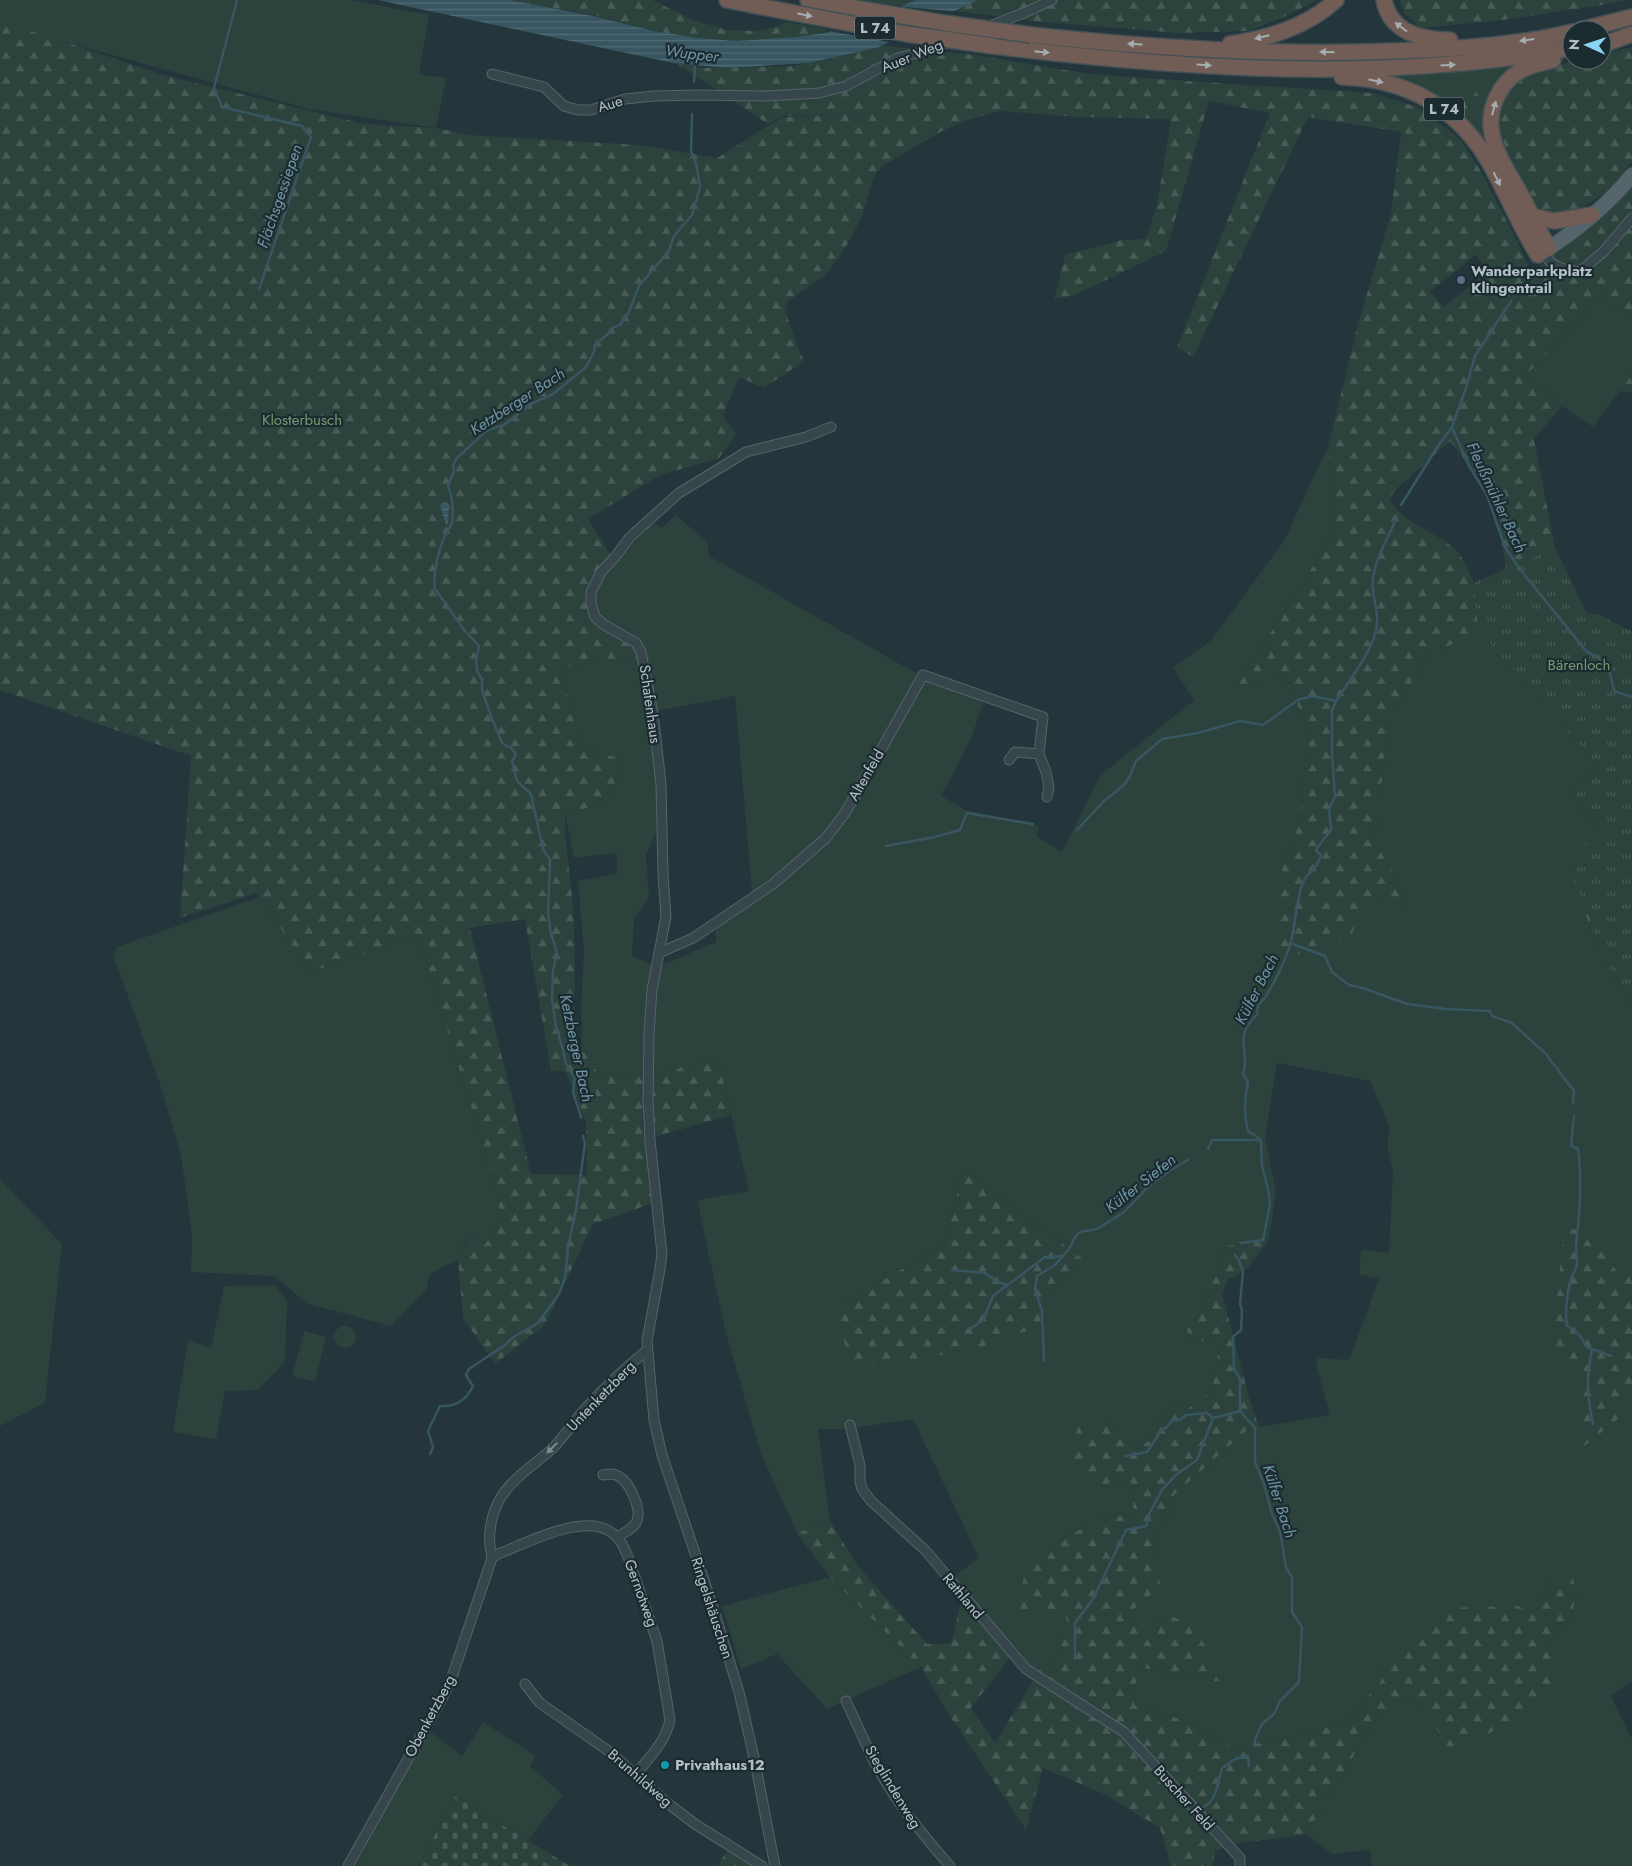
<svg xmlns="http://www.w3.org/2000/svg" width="1632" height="1866" viewBox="0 0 1632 1866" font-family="Jost,sans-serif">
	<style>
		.green { fill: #2b433c; fill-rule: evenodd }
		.forest { fill: url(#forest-firs); fill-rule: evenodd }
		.cemetery { fill: url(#cemetery-stones) }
		.park { fill: url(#park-tufts) }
		.water { fill: url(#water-rules) }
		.pier { fill: #24353b }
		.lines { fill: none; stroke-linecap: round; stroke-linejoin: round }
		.stream { stroke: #385661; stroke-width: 2.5 }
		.street-casing { stroke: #556469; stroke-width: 11 }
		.primary-casing { stroke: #435257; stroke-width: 16 }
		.highway-casing { stroke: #425156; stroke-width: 18 }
		.street { stroke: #37464b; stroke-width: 9 }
		.primary { stroke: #55656b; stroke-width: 14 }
		.highway { stroke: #715d55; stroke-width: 15 }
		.highway-bridge-casing { stroke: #425156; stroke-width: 18; stroke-linecap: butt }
		.highway-bridge { stroke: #715d55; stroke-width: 15 }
		.oneway { fill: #a6adb0 }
		.oneway2 { fill: #7b8a8f }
		.service-dot { fill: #5c6f8a; stroke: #1c2b30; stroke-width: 2 }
		.culture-dot { fill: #0f9aa8; stroke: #1c2b30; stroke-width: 2 }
		.labels { text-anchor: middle; stroke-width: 4.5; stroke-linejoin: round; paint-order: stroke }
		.shield { fill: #1c2b30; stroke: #86949a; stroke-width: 1 }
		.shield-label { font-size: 14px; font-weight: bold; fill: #b3c1c7 }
		.street-label { font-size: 15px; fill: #b3c1c7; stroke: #1c2b30 }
		.poi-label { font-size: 15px; font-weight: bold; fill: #b3c1c7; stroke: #1c2b30; text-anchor: start }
		.park-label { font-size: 15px; fill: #759c71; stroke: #1c2b30 }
		.water-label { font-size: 16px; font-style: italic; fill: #6d96a5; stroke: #1c2b30 }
	</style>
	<defs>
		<pattern id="forest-firs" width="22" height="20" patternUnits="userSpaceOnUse" patternTransform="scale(1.25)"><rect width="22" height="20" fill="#2b433c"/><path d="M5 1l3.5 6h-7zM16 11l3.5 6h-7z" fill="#475c57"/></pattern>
		<pattern id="cemetery-stones" width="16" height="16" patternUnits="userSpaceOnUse" patternTransform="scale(1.25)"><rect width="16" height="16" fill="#2b433c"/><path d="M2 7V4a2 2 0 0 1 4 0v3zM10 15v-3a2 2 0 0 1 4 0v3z" fill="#475c57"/></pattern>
		<pattern id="park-tufts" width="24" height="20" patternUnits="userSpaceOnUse" patternTransform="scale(1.25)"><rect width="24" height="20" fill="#2b433c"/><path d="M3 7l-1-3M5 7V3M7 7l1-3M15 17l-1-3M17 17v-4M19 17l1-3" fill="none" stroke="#475c57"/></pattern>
		<pattern id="water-rules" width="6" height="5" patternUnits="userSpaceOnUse" patternTransform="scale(1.25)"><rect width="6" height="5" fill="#385661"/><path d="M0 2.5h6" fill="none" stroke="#526c76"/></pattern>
	</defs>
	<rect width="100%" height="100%" fill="#24353b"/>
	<g class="green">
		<path d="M0,0H351L429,15L419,74L446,78L436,128L308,109L0,24Z"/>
		<path d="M860,0H916L900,6Z"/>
		<path d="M1539,59L1495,87L1493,154L1465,119L1448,105L1357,73Z"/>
		<path d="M1603,293L1632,320V374L1593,427L1562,406L1526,375Z"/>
		<path d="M1328,446L1336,530L1236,687L1285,674L1308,730L1300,821L1282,868L1350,937L1370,896L1407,905L1393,871L1374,843L1389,724L1424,659L1478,629L1599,767L1569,792L1602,831L1575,856L1570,867L1597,946L1632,1004V1681L1611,1696L1632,1739V1866H1372L1370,1850L1332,1854L1306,1835L1370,1728L1388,1705L1405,1697L1422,1705L1549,1642L1570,1619L1577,1593L1552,1581L1535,1615L1383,1667L1381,1681L1348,1722L1284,1739L1232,1748L1183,1720L1134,1705L1137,1667L1219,1682L1171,1616L1152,1622L1124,1617L1158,1561L1152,1537L1167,1520L1172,1497L1257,1421L1260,1427L1330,1415L1316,1365L1318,1358L1349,1360L1379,1279L1359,1274L1361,1250L1389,1253L1393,1171L1387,1146L1390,1128L1370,1081L1277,1063L1265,1138L1276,1192L1269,1240L1226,1246L1200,1315L1186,1329L1192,1339L1220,1345L1212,1390L1185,1411L1172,1400L1150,1441L1128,1448L1106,1419L1111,1479L1131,1483L1134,1515L1103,1516L1059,1542L1044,1562L1066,1612V1633L1053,1663L1035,1673L951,1578L979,1558L913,1419L847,1429H818L830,1521L797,1533L761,1454L726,1334L697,1200L749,1191L718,1058L653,1075L655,1020L660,966L716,942V929L753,903L735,696L656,711L644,652L597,616L593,593L597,583L652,521L662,528L676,515L707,542L709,556L928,680L984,701L970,741L941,796L966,810L1039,826L1037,837L1062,852L1101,775L1194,700L1173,668L1210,641L1284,541ZM963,1170L1084,1260L1050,1291L839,1306L944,1245Z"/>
		<path d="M637,652L640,658L651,732L658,797L656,833L646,855L649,898L634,919L632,956L653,965L648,990L644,1072L600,1076L582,1049L581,1008L584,953L578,881L617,873V853L574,858L565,812L595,807L614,787L620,758L581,749L560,667L635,658Z"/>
		<path d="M259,897L311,972L418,934L494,1182L501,1217L485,1245L470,1234L458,1260L429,1274L427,1289L391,1326L308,1304L274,1276L191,1272L192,1236L181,1155L161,1087L113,955L117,947Z"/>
		<path d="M0,1179L62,1244L45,1403L0,1426Z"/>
		<path d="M275,1285L287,1301L285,1362L257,1390L225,1391L216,1439L173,1432L188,1340L211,1348L224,1286Z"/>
		<circle cx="345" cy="1337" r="11"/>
		<path d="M304,1331L326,1337L315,1382L292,1376Z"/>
		<path d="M830,1577L921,1667L827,1709L777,1654L741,1669L722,1606Z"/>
		<path d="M483,1722L536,1756L530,1766L563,1795L528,1840L455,1796L419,1866H356L404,1772L429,1731L462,1756Z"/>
	</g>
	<g class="forest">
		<path d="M510,0H652L693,20L727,30L754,31L776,27L787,22L831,30C775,46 709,43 652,30C632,26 613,20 593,15C565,10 538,5 510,0Z"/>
		<path d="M977,0H1318L1284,17L1249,31L1178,33L1033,21L956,11Z"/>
		<path d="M1400,0H1626L1609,4L1503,20L1421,28L1404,13Z"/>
		<path d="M0,23L48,36L163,75L364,124L436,128L469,135L639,145L717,158L782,117L870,114L782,116L768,124L674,62L701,68L793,66L830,59L878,45L975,55L1083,73L1128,77L1373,93L1417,107L1460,139L1482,173L1514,235L1532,273L1613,208L1632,184V320L1603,293L1526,375L1562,406L1534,439L1555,548L1586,612L1602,616L1632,632V1004L1597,946L1571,873C1569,854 1589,842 1602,831L1569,792L1599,767L1478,630L1424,659L1389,724L1374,842L1393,871L1407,905L1371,897L1350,937L1299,954L1278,944L1282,868L1300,821L1308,730L1285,674L1236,687L1336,530L1328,446L1360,317L1391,214L1401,132L1308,117L1193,357L1177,347L1270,113L1209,101L1166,251L1075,295L1054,299L1065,255L1122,240L1146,239L1157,205L1171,119L1078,117L1000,111L970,119L942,131L881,167L874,176L861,219L840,257L824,276L788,301L785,309L791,329L804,361L764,388L739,377L723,415L736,435L719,458L660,475L588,519L612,557L591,578L589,592L593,618L634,645L637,652L636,658L560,667L581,749L620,758L614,787L595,807L565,812C564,845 571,876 573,908C576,955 574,1001 574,1047L582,1049L600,1076L644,1072L642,1121L653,1203L593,1224L545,1325L495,1364L463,1318L458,1260L471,1234L485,1245L501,1217L494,1182L418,934L311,972L256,893L180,918L191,756L0,690ZM1475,255L1489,271L1444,307L1430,292ZM1450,441L1495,498L1506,569L1474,583C1469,573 1464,557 1455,549C1435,531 1404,524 1390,500L1394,491ZM525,919L551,1071L566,1072L586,1122L587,1175L531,1174L470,928Z"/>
		<path d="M1632,47V161L1614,185L1594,201L1562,216L1537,210L1527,196L1500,139L1498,124L1503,98L1513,84L1531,72L1579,60H1602V54Z"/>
		<circle cx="1467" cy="100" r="12"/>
		<path d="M1632,374V393L1620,391Z"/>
		<path d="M718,1058L731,1115L654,1137L653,1075Z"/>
		<path d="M963,1170L1084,1260L1050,1291L1044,1325L973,1350L849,1369L838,1306L944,1245Z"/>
		<path d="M1590,1226L1619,1276L1632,1272V1387L1618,1419L1583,1447L1577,1369L1552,1342L1564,1231Z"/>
		<path d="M1269,1240L1247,1269L1227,1280L1222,1294L1249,1397L1257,1421L1172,1497L1167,1520L1152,1537L1158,1561L1160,1587L1125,1617L1152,1622L1171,1616L1191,1625L1205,1645L1220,1682L1138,1667L1134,1705L1183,1720L1232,1748L1284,1739L1348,1722L1381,1681L1383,1667L1445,1608L1518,1606L1535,1615L1552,1581L1569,1565L1577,1593L1570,1619L1549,1642L1560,1686L1508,1725L1450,1750L1422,1705L1405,1697L1388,1705L1370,1728L1306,1835L1237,1843L1215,1851L1213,1866H1171L1160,1828L1104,1794L1043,1768L1026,1830L950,1716L921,1667L830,1577L797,1533L830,1521L857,1565L927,1644L951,1643L962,1598L1011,1656L971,1708L995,1743L1034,1679L1035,1673L1053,1663L1066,1633V1612H1020L1025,1564L1044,1562L1059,1542L1103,1516L1134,1515L1131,1483L1111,1479L1106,1491L1092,1488L1074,1462L1072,1446L1078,1427L1106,1419L1129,1448L1150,1441L1172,1400L1185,1411L1212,1390L1220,1345L1192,1339L1186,1329L1200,1315L1226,1246Z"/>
		<path d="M727,1850L751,1865L753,1866H718Z"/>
	</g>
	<path class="cemetery" d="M455,1796L570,1866H419Z"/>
	<path class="park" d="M1555,548L1586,612L1602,616L1632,632V1004L1597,946L1587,908L1571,873C1568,854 1590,843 1602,831L1569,792L1599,767L1478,629L1474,583Z"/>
	<g class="water">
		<path d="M378,0H510L593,16L654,31L698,38L736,41L796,37L824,33L862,22L916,0H978L879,47L809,63L727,68L673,63Z"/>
		<path d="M443,503L449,504L448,524L446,525L440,505Z"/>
	</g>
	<path class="pier" d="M895,6L960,12L894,43L824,30L861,19Z"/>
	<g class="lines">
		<g class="stream">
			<path d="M237,0L214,88L222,107L302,126L311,137L259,289"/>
			<path d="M694,82L695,63"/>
			<path d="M1511,301L1475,356L1466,388L1452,427L1469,466L1487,495L1505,547L1519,568L1587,652C1608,660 1610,669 1614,691L1632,697"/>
			<path d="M1401,505L1438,446L1452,427"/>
			<path d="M1077,830L1103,802L1124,785L1130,776L1136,761L1162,739L1198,733L1240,721L1263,725L1298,700L1312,696L1336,701C1349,681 1365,661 1374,638C1383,614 1370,599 1373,578C1376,557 1389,536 1397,517"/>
			<path d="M886,846L935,837L960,830L967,813L1033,824"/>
			<path d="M1290,943L1325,956L1332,972L1349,985L1363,988L1407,1004L1446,1009L1490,1011L1492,1016L1512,1023L1547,1055C1549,1060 1553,1063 1557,1068C1562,1076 1567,1083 1574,1090L1573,1104"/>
			<path d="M1574,1116L1571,1146L1578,1149C1582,1180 1580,1214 1576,1245C1575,1252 1578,1259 1577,1265C1576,1270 1572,1274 1571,1279C1567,1291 1565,1313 1567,1325L1581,1337L1587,1347L1592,1349C1586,1379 1587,1395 1593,1424"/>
			<path d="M581,1117L573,1092L575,1078L566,1064L562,1046L556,1027L552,1000L553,971L557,952L551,934L548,913L550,860L543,849L531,794L517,781L512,762L516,754L511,748L502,743L491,716L482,690V679L477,671L476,660L479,646L465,631L435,589C433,572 439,550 445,535C447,531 450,528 451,525C455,515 452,495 448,486L454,471L453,465L457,458L484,433L491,429L504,425L531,404L553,394L586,367L594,352L595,345L608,334L614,327L620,325L628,314L639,286L669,251L674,236L692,215L700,187L696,163L691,151L692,114"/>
			<path d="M1208,1149L1212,1140H1260"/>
			<path d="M1241,1243L1263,1240L1270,1204L1269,1193L1262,1166L1261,1141L1259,1138L1248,1131C1244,1115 1244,1099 1248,1082L1243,1074C1251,1052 1232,1036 1257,1015L1258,1005C1270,996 1289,953 1292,937C1295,924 1298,890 1304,880C1310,871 1319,866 1321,855L1316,851L1317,848L1331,830L1329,809L1335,797L1332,753V711L1336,701"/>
			<path d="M1235,1255L1238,1259L1243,1271L1240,1304L1242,1310L1241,1330L1233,1337L1234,1369L1240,1379V1411L1255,1428V1462L1264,1484L1272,1514L1280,1531L1286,1567L1292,1578V1612L1302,1627L1299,1682L1280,1701L1274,1714L1262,1724L1256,1737L1254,1746"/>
			<path d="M953,1270L985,1273L998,1282L1008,1285"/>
			<path d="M970,1329L983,1320L993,1296L1045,1257L1063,1256L1071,1246L1075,1237L1080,1232L1097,1229L1124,1212L1148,1187L1172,1169L1188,1160"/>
			<path d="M1592,1349L1611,1356"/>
			<path d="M1044,1361L1042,1311L1035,1289L1037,1276L1055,1265L1062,1257"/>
			<path d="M430,1454L433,1447L428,1431L440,1406C455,1407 466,1401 473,1386L466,1375L469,1369L505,1345L512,1338L538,1323L559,1294L565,1278L568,1247L576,1210L585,1143L583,1136"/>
			<path d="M1126,1456L1147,1452L1162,1429L1166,1428L1173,1420H1180L1186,1415L1207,1413L1212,1417"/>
			<path d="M1075,1659V1623L1093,1599L1126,1530L1146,1526L1150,1512L1162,1490L1176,1475L1197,1460L1213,1418L1240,1411"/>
			<path d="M1200,1809C1218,1802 1217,1783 1222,1768L1235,1759L1248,1756L1249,1766"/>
		</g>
		<g class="street-casing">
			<g id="street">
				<path d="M492,74L544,87L564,106L578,110H591L625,99L654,96L697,95L767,96L819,93L846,86L898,58L925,51L1026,12L1052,0"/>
				<path d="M1543,252C1550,267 1565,270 1580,272L1605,250L1632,218"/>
				<path d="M1009,760L1015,752L1039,754"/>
				<path d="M659,953L693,938L773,884L826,838L845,813L862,784L923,675L1043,717L1039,754L1046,772L1049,787L1047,797"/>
				<path d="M850,1425L860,1465V1481L862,1489L871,1501L925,1550L1026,1669L1124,1732L1240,1858V1866"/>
				<path d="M603,1475C609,1474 613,1473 618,1476C630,1482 643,1511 636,1523C632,1530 623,1533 617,1537"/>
				<path d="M492,1558C487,1539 490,1516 500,1499C512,1478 534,1465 552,1449C564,1437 574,1421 586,1408C604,1388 625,1368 646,1351"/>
				<path d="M525,1684L540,1703L610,1752L666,1802L695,1824L762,1866"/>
				<path d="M846,1701C856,1722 865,1743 875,1763C895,1801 922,1834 950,1866"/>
				<path d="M348,1866L444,1695L453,1674L492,1558L498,1554C527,1543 582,1513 611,1532C620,1538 624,1547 628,1557L657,1641L670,1720C666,1741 649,1758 636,1774"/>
				<path d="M775,1866L755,1762L739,1692L712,1604L662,1455L654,1420L647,1341L660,1269L662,1254L650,1140L648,1101L649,1034L652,990L666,916L663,875L661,784L653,713L641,652L636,643L603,624L595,617L591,603V592L601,572L615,557L630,537L679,493L746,452L806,437L831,427"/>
			</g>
		</g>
		<g class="primary-casing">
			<path id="primary" d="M1540,254C1573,233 1607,206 1632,175"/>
		</g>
		<g class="highway-casing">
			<g id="highway">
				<path d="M727,0L757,6"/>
				<path d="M808,0L944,23"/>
				<path d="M1384,0C1390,32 1421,40 1450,40"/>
				<path d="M1580,30L1632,17"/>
				<path d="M1031,35C1152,48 1274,56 1395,51C1454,49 1514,46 1572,32"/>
				<path d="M1230,44C1269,38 1307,27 1336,0"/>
				<path d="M1602,45L1632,34"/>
				<path d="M993,46C1181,69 1385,83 1572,48"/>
				<path d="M1342,77C1404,79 1453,104 1486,157C1505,188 1518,224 1538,255"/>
				<path d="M1532,216L1554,221L1592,215"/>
				<path d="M1549,248C1538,230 1530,211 1520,193C1510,175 1496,155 1492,134C1487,110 1499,83 1520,71C1530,65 1542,63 1553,60"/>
			</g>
		</g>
		<use href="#street" class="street"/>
		<use href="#primary" class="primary"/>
		<use href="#highway" class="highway"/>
		<g class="highway-bridge-casing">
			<g id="highway-bridge">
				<path d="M757,6L907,34L993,46"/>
				<path d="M944,23L1031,35"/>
			</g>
		</g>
		<use href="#highway-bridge" class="highway-bridge"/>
	</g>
	<defs><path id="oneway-solid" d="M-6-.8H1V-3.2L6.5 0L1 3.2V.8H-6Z" transform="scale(1.25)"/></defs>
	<g class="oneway">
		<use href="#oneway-solid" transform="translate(805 15) rotate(11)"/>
		<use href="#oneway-solid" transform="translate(1401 27) rotate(-143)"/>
		<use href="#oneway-solid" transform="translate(1262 37) rotate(166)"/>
		<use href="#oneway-solid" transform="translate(1527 40) rotate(172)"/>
		<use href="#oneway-solid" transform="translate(1135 44) rotate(-176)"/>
		<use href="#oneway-solid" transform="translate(1042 52) rotate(6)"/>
		<use href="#oneway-solid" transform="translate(1327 52) rotate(-179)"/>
		<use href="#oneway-solid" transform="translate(1204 65) rotate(3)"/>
		<use href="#oneway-solid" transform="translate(1448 65) rotate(-4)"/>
		<use href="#oneway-solid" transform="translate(1376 81) rotate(11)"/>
		<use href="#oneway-solid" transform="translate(1494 108) rotate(-75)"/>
		<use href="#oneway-solid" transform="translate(1497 179) rotate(63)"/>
	</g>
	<use class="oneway2" href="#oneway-solid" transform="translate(552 1448) rotate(135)"/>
	<circle class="service-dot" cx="1461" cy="280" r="5"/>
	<circle class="culture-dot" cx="665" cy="1765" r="5"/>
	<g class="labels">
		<g class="shield">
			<rect x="855" y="16.5" width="40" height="23" rx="4"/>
			<rect x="1424" y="97.5" width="40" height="23" rx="4"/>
		</g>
		<g class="shield-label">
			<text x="875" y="33">L 74</text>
			<text x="1444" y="114">L 74</text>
		</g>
		<g class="street-label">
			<text transform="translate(912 56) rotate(-22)" y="5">Auer Weg</text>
			<text transform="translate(610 104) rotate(-17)" y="5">Aue</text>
			<text transform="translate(650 704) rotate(82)" y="5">Schafenhaus</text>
			<text transform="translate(866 775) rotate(-60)" y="5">Altenfeld</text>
			<text transform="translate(601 1396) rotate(-46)" y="5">Untenketzberg</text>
			<text transform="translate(641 1593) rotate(70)" y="5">Gernotweg</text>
			<text transform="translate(963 1596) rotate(50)" y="5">Rathland</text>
			<text transform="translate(712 1608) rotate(72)" y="5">Ringelshäuschen</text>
			<text transform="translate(430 1716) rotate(-62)" y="5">Obenketzberg</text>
			<text transform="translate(640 1778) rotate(41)" y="5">Brunhildweg</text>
			<text transform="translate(893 1787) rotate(59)" y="5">Sieglindenweg</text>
			<text transform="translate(1184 1798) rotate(48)" y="5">Buscher Feld</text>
		</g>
		<g class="poi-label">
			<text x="1471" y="276">Wanderparkplatz<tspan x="1471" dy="17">Klingentrail</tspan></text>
			<text x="675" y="1770">Privathaus12</text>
		</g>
		<g class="park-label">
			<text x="302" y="425">Klosterbusch</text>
			<text x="1579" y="670">Bärenloch</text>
		</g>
		<g class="water-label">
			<text transform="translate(692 53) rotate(7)" y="6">Wupper</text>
			<text transform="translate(279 196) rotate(-71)" y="6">Flächsgessiepen</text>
			<text transform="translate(517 401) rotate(-33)" y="6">Ketzberger Bach</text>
			<text transform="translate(1497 497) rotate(65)" y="6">Fleußmühler Bach</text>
			<text transform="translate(1256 989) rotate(-63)" y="6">Külfer Bach</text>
			<text transform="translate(577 1048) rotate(78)" y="6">Ketzberger Bach</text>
			<text transform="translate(1140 1183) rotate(-38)" y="6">Külfer Siefen</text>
			<text transform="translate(1280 1501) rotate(72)" y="6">Külfer Bach</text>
		</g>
	</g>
	<g transform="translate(1587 45) rotate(273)"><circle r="24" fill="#1c2b30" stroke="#58676c"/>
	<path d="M0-4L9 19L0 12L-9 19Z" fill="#8ad4f4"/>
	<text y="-8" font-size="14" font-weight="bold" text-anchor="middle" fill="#b3c1c7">N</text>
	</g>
</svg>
